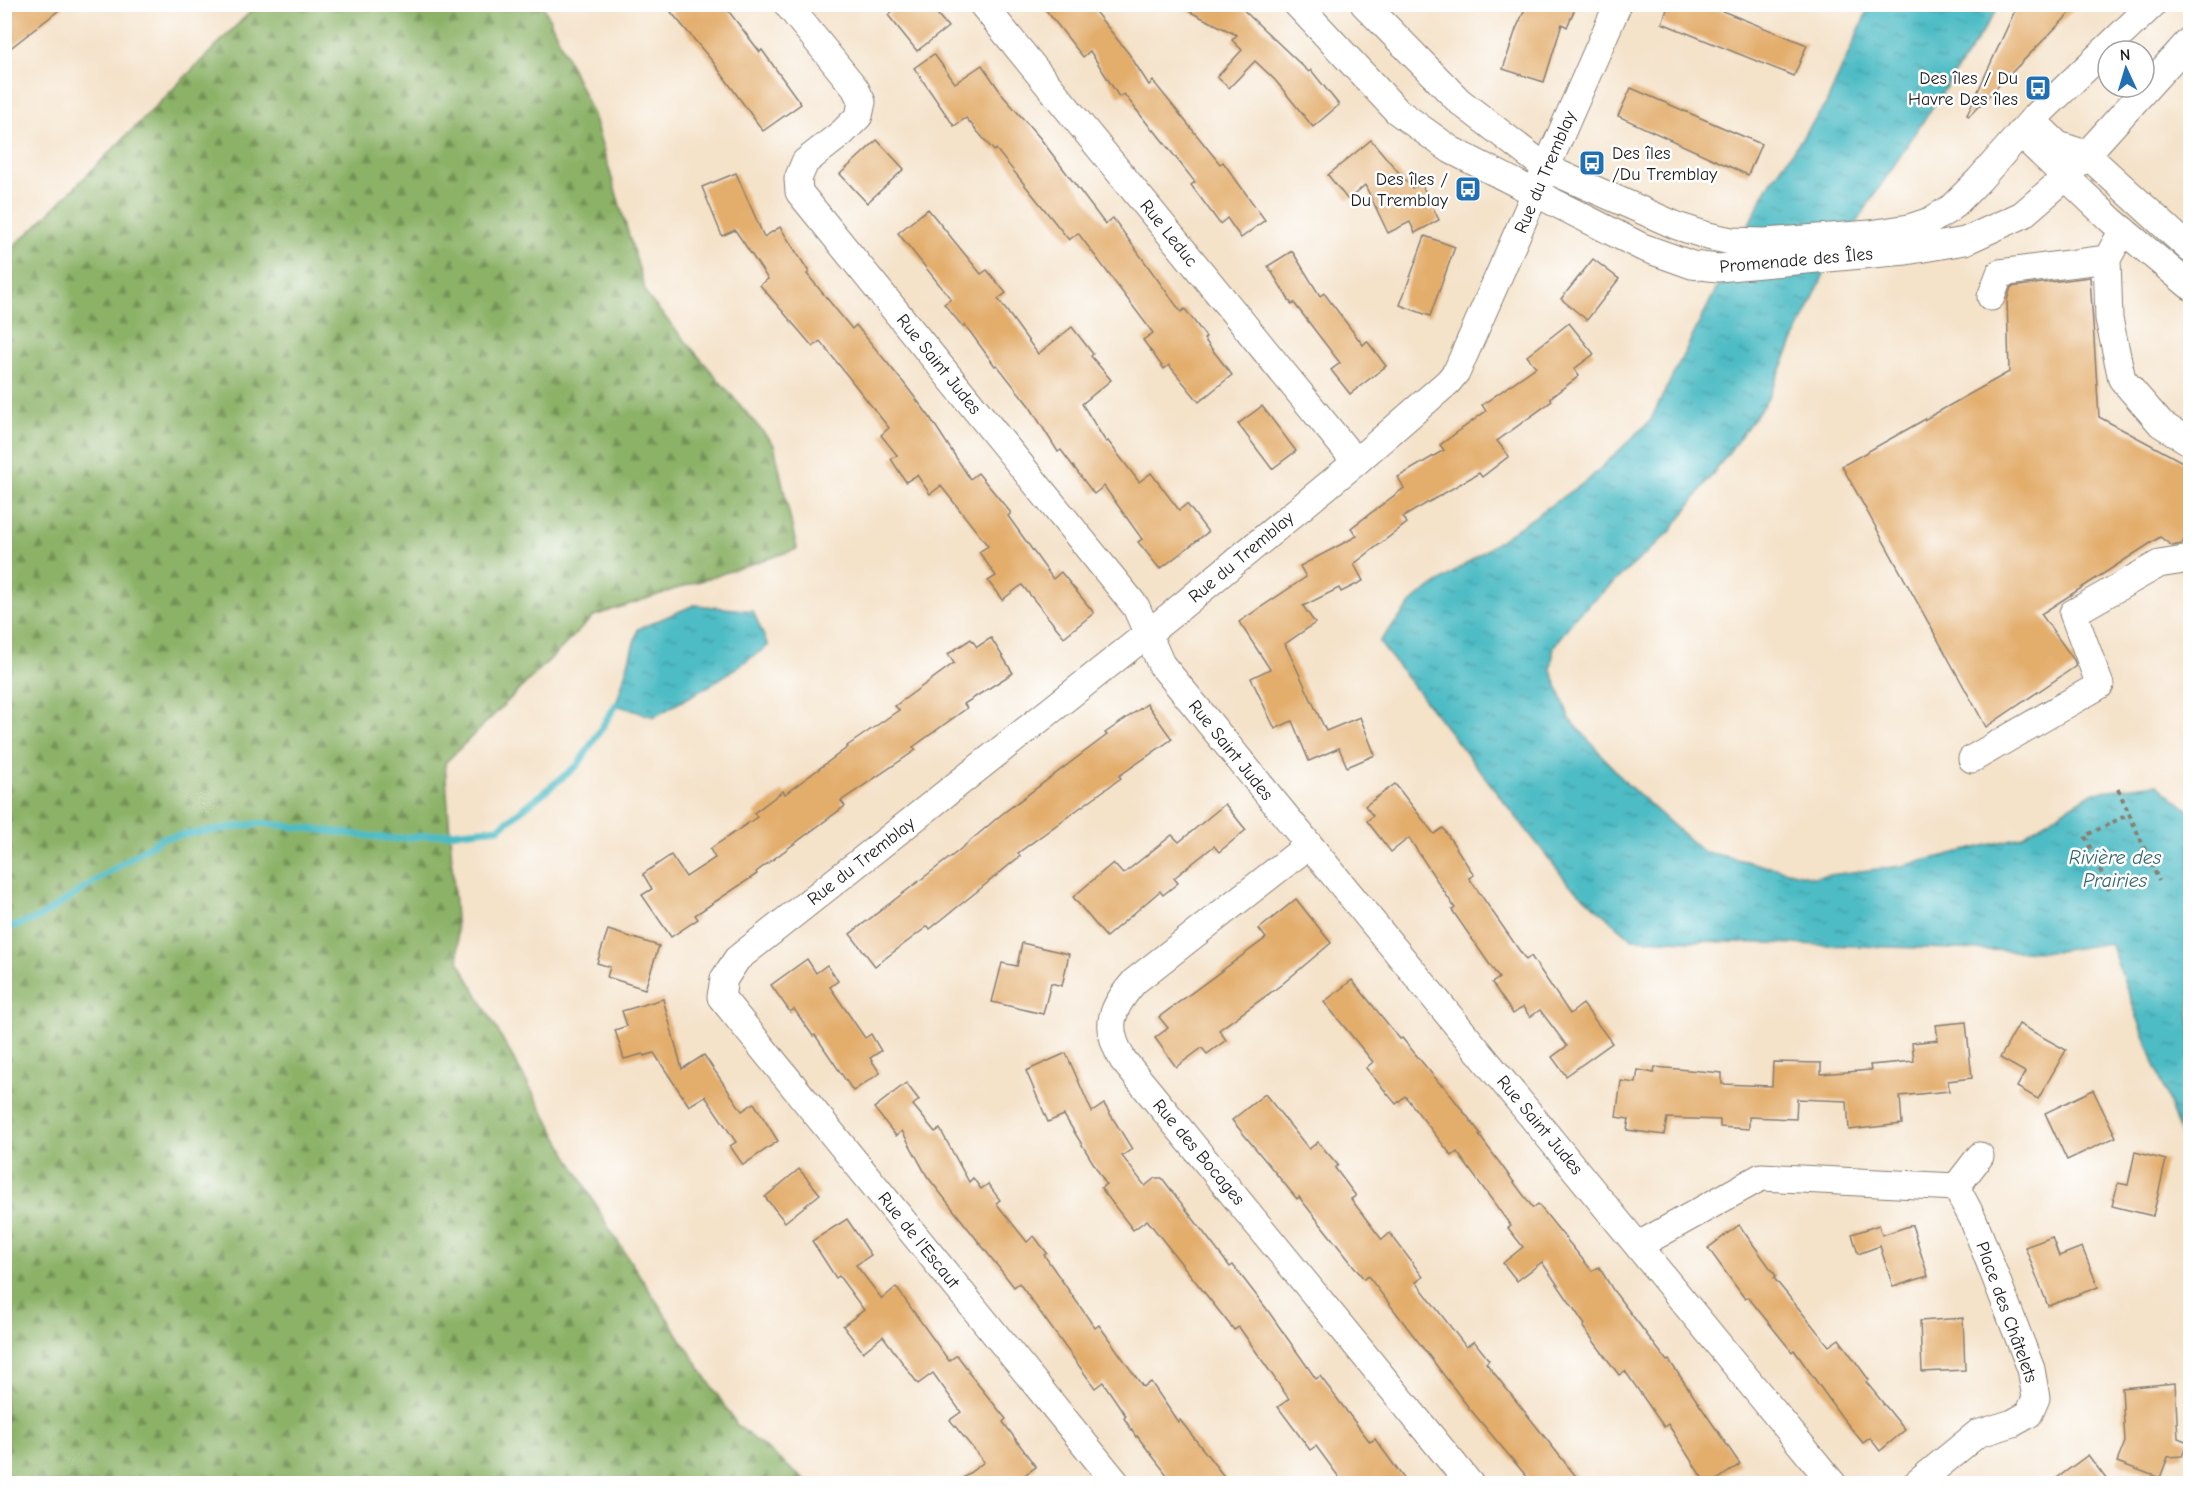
<svg xmlns="http://www.w3.org/2000/svg" width="2195" height="1488" viewBox="0 0 2195 1488" font-family="'Comic Neue',sans-serif">
	<style>
		.forest { fill: url(#forest-firs); stroke: #546742; stroke-width: 1.5 }
		.water { fill: url(#water-ripples); stroke: #356c70; stroke-width: 1.5 }
		.lines { fill: none; stroke-linecap: round; stroke-linejoin: round }
		.stream { stroke: #4ebcc5; stroke-width: 7 }
		.building { fill: #e3ad6c }
		.minor-casing { stroke: #887f72; stroke-width: 29 }
		.path { stroke: #887f72; stroke-width: 4; stroke-dasharray: 4.5 4.5; stroke-linecap: butt }
		.minor { stroke: #fff; stroke-width: 27 }
		.labels { text-anchor: middle; stroke-width: 5; stroke-linejoin: round; paint-order: stroke }
		.poi-label { font-size: 18px; fill: #1c1c1c; stroke: #fff; text-anchor: end }
		.street-label { font-size: 18px; fill: #1c1c1c; stroke: #fff }
		.water-label { font-size: 20px; font-style: italic; fill: #326468; stroke: #fff }
	</style>
	<defs>
		<pattern id="forest-firs" width="22" height="20" patternUnits="userSpaceOnUse" patternTransform="scale(1.5)"><rect width="22" height="20" fill="#8cb267"/><path d="M5 1l3.5 6h-7zM16 11l3.5 6h-7z" fill="#729054"/></pattern>
		<pattern id="water-ripples" width="26" height="14" patternUnits="userSpaceOnUse" patternTransform="scale(1.5)"><rect width="26" height="14" fill="#4ebcc5"/><path d="M2 4q2-2 4 0t4 0M15 11q2-2 4 0t4 0" fill="none" stroke="#40989f"/></pattern>
	</defs>
	<rect width="100%" height="100%" fill="#fff"/>
	<filter id="ink" filterUnits="userSpaceOnUse"><feTurbulence type="fractalNoise" baseFrequency=".0167" numOctaves="2"/><feDisplacementMap in="SourceGraphic" scale="12" xChannelSelector="R" yChannelSelector="G"/><feConvolveMatrix kernelMatrix="1 2 1 2 8 2 1 2 1" color-interpolation-filters="sRGB"/></filter>
	<filter id="wash" filterUnits="userSpaceOnUse"><feTurbulence type="fractalNoise" baseFrequency=".008" numOctaves="4" result="noise"/><feDisplacementMap in="SourceGraphic" scale="24" xChannelSelector="R" yChannelSelector="G"/><feGaussianBlur stdDeviation="1.35" result="paint"/><feColorMatrix in="noise" values="0 0 0 0 0 0 0 0 0 0 0 0 0 0 0 0 0 1.4 0 .05"/><feComposite in="paint" operator="in"/></filter>
	<g filter="url(#wash)">
		<rect width="100%" height="100%" fill="#f4e2c9"/>
		<path class="forest" d="M258,4L543,5L593,115L647,296L774,445L797,549L594,616L445,763L459,962L610,1230L737,1425L808,1483H5V253L33,229Z"/>
		<g class="water">
			<path d="M1870,5H2000L1828,265L1767,400L1671,531L1576,616L1554,646L1551,670L1570,719L1627,784L1702,851L1813,877L1902,866L2021,837L2094,792L2157,784L2190,811V1160L2110,943L2051,952L1632,939L1568,883L1379,642L1416,598L1588,480L1650,421L1767,188L1826,104Z"/>
			<path d="M694,605L753,611L768,646L712,684L654,717L616,705L638,629Z"/>
		</g>
		<g class="lines">
			<path class="stream" d="M4,930L40,917L162,838L262,823L394,839L499,828L578,765L616,705"/>
		</g>
		<g id="blocks">
			<g class="building">
				<path d="M4,4H67L4,53Z"/>
				<path d="M681,4H723L760,52L762,50L801,104L763,131L713,62L671,12Z"/>
				<path d="M901,4H929L948,27L917,51L888,15Z"/>
				<path d="M1041,4H1089L1129,54L1149,85L1153,81L1220,164L1223,162L1265,220L1241,238L1227,218L1220,224L1191,185L1195,182L1154,130L1153,131L1124,94L1119,97L1090,51L1083,57Z"/>
				<path d="M1174,4H1237L1309,72L1311,70L1339,105L1313,127L1275,80L1255,61L1229,88L1217,77L1242,50L1232,40L1237,35Z"/>
				<path d="M1520,4H1577L1567,27L1562,24L1544,82L1503,69L1516,29L1526,7Z"/>
				<path d="M1669,4H1705L1807,45L1794,76L1662,23Z"/>
				<path d="M2018,4H2079L1969,116L1967,115Z"/>
				<path d="M934,54L955,83L982,65L1004,97L1040,138L1105,224L1113,218L1181,312L1185,309L1206,337L1204,339L1232,375L1199,402L1169,365L1164,369L1143,340L1153,333L1078,233L1069,240L996,149L994,151L966,118L954,126L914,68Z"/>
				<path d="M1631,88L1761,144L1748,175L1618,116Z"/>
				<path d="M877,140L904,169L867,203L840,174Z"/>
				<path d="M1371,140L1412,188L1421,183L1439,220L1415,233L1410,222L1388,233L1365,185L1348,200L1328,175Z"/>
				<path d="M736,173L764,237L780,227L809,272L807,274L852,329L856,325L903,382L929,416L970,479L978,473L1011,513L1008,516L1053,579L1061,572L1094,613L1064,637L1022,585L1002,600L988,581L996,576L979,552L988,546L941,486L930,494L917,475L906,482L891,459L897,455L881,435L889,428L820,341L813,347L760,285L768,279L735,230L722,236L702,187Z"/>
				<path d="M928,209L981,274L987,270L1006,293L998,299L1038,354L1072,327L1093,354L1091,356L1111,380L1082,404L1106,442L1108,441L1139,482L1151,473L1179,510L1187,504L1208,532L1160,569L1138,542L1142,539L1104,486L1094,494L1061,450L1058,452L1030,407L997,365L995,366L965,325L963,327L944,304L951,299L898,233Z"/>
				<path d="M1425,236L1455,247L1430,316L1400,305Z"/>
				<path d="M1292,251L1320,296L1324,293L1363,345L1367,341L1386,366L1350,394L1331,370L1340,363L1294,303L1292,305L1268,266Z"/>
				<path d="M1593,259L1619,279L1587,320L1561,299Z"/>
				<path d="M2090,277L2099,417L2190,466V526L2182,544L2172,546L2160,537L2041,614L2074,660L2076,666L1986,727L1842,466L2009,372L2007,300L2011,287Z"/>
				<path d="M1569,323L1594,354L1574,369L1579,376L1550,398L1552,401L1497,441L1509,456L1482,477L1479,473L1403,517L1407,523L1354,564L1363,581L1341,592L1339,588L1303,606L1315,623L1285,644L1326,731L1360,717L1375,755L1347,767L1339,748L1309,761L1292,721L1275,729L1251,678L1270,669L1239,622L1306,577L1300,566L1357,536L1351,528L1404,488L1398,477L1444,450L1440,445L1486,411L1482,405L1536,367L1527,356Z"/>
				<path d="M1262,406L1296,451L1272,469L1238,424Z"/>
				<path d="M991,638L1013,673L964,704L967,708L913,747L916,750L841,801L845,806L756,872L757,874L695,915L698,919L671,937L642,895L652,889L643,874L671,855L686,877L715,858L710,849L757,817L754,813L783,791L785,794L848,747L847,746L899,710L895,706L954,663L948,654L971,639L977,647Z"/>
				<path d="M1147,704L1172,739L1119,776L1121,778L1018,853L1020,856L980,889L930,929L928,926L875,966L850,934L957,852L1002,814L1107,735L1105,733Z"/>
				<path d="M1395,784L1434,834L1443,828L1474,875L1469,878L1526,960L1531,956L1570,1014L1583,1004L1612,1043L1566,1076L1552,1057L1567,1046L1540,1010L1530,1017L1523,1007L1513,1014L1492,983L1499,978L1452,910L1455,908L1409,838L1391,852L1367,821L1373,816L1365,806Z"/>
				<path d="M1225,804L1246,830L1219,852L1214,846L1174,878L1178,883L1163,895L1160,891L1106,937L1073,897L1113,863L1123,874L1172,835L1179,842Z"/>
				<path d="M1296,899L1331,943L1281,985L1219,1030L1226,1040L1207,1054L1202,1048L1176,1067L1155,1038L1168,1028L1159,1017L1266,938L1259,929Z"/>
				<path d="M608,930L659,946L645,989L607,977L610,967L597,963Z"/>
				<path d="M1022,943L1069,954L1062,986L1051,983L1043,1014L992,1002L1002,963L1017,966Z"/>
				<path d="M807,959L816,973L827,965L838,981L830,987L865,1038L871,1034L881,1051L870,1058L880,1073L853,1091L815,1035L813,1036L794,1009L790,1012L771,985Z"/>
				<path d="M1352,980L1400,1039L1402,1038L1441,1085L1442,1084L1481,1134L1479,1135L1533,1208L1538,1204L1592,1271L1599,1267L1613,1290L1667,1361L1669,1360L1740,1464L1711,1484H1706L1668,1424L1664,1427L1625,1371L1619,1375L1583,1327L1585,1325L1542,1262L1517,1281L1503,1263L1523,1247L1508,1228L1511,1226L1457,1152L1452,1156L1405,1096L1396,1104L1366,1068L1373,1062L1324,1002Z"/>
				<path d="M663,999L682,1069L704,1055L742,1111L754,1103L778,1141L743,1165L730,1146L736,1142L705,1096L689,1106L654,1053L644,1056L643,1054L624,1059L615,1030L627,1026L622,1011Z"/>
				<path d="M1966,1022L1972,1078L1948,1081L1949,1091L1900,1096L1902,1124L1849,1130L1847,1101L1797,1099L1796,1119L1749,1117V1129L1720,1127V1120L1667,1118L1664,1135L1627,1130L1629,1119L1616,1117L1621,1081L1636,1083L1638,1070L1654,1073L1655,1067L1722,1073V1084L1772,1086L1773,1062L1821,1063V1074L1871,1070L1870,1065L1914,1061L1912,1043L1938,1040L1936,1025Z"/>
				<path d="M2019,1024L2066,1050L2038,1099L2017,1087L2025,1072L2000,1058Z"/>
				<path d="M1066,1053L1092,1112L1104,1104L1132,1149L1122,1156L1145,1186L1155,1178H1162L1230,1267L1233,1265L1266,1308L1316,1379L1320,1376L1370,1442L1375,1439L1408,1484H1344L1316,1446L1310,1450L1278,1407L1289,1399L1239,1327L1234,1330L1147,1220L1133,1230L1101,1188L1106,1184L1064,1115L1048,1122L1026,1071Z"/>
				<path d="M906,1083L919,1100L913,1105L935,1132L940,1129L969,1182L973,1178L981,1189L988,1184L1000,1200L996,1203L1027,1242L1034,1236L1047,1253L1044,1255L1095,1328L1099,1325L1143,1387L1151,1382L1178,1422L1180,1420L1230,1484H1174L1137,1436L1136,1437L1124,1418L1126,1416L1103,1382L1095,1388L1019,1283L1014,1287L927,1176L902,1131L896,1136L874,1108Z"/>
				<path d="M2093,1090L2116,1137L2067,1160L2045,1113Z"/>
				<path d="M1265,1094L1309,1149L1318,1142L1338,1165L1335,1168L1356,1196L1351,1199L1382,1240L1390,1233L1423,1277L1416,1282L1466,1347L1474,1341L1489,1360L1486,1363L1582,1484H1533L1469,1408L1368,1276L1364,1279L1299,1197L1297,1199L1250,1142L1232,1120Z"/>
				<path d="M2135,1152L2166,1160L2153,1216L2112,1206L2118,1183L2128,1185Z"/>
				<path d="M799,1169L820,1194L785,1222L765,1197Z"/>
				<path d="M847,1219L871,1255L856,1265L882,1299L896,1287L949,1361L957,1355L969,1371L968,1372L1006,1419L1003,1422L1036,1467L1026,1474L1033,1484H955L984,1462L950,1420L961,1412L933,1373L918,1384L883,1336L863,1352L843,1326L864,1310L839,1276L836,1278L812,1241Z"/>
				<path d="M1739,1225L1776,1276L1774,1278L1829,1346L1839,1339L1869,1380L1866,1382L1905,1430L1880,1451L1870,1438L1863,1443L1841,1416L1794,1350L1792,1352L1748,1297L1745,1299L1708,1248Z"/>
				<path d="M1879,1225L1882,1235L1912,1225L1928,1276L1893,1287L1880,1246L1858,1254L1852,1234Z"/>
				<path d="M2052,1237L2059,1256L2082,1247L2098,1287L2048,1306L2025,1247Z"/>
				<path d="M1963,1318L1965,1370L1922,1372L1920,1321Z"/>
				<path d="M2175,1383L2178,1438L2188,1442L2182,1456L2168,1457L2160,1478L2117,1462L2125,1442L2122,1388Z"/>
				<path d="M2088,1455L2110,1484H2049Z"/>
			</g>
		</g>
	</g>
	<g filter="url(#ink)">
		<use href="#blocks" fill-opacity="0" stroke="#887f72" stroke-width="1.5"/>
		<g class="lines">
			<g class="minor-casing">
				<g id="minor">
					<path d="M787,4L855,88L862,102L859,116L842,133L805,162L798,179L799,192L1136,607L1161,664L1833,1484"/>
					<path d="M982,4L1356,462"/>
					<path d="M1297,4L1397,111L1451,150L1642,247L1692,265L1718,268L1906,251L1965,241L2022,215L2066,177L2190,40"/>
					<path d="M1364,4L1459,101L1546,168L1677,226L1708,236L1731,241L1765,242L1870,234L1909,228L1930,221L1951,208L1979,180L2032,120L2153,4"/>
					<path d="M2033,121L2058,145L2086,154L2190,249"/>
					<path d="M2020,133L2112,221L2190,286"/>
					<path d="M2123,230L2107,259L2109,319L2122,379L2161,424L2190,442"/>
					<path d="M1991,297L2000,273L2107,259"/>
					<path d="M1972,759L2100,685L2073,613L2159,564L2190,559"/>
					<path d="M1309,845L1135,981C1111,1008 1103,1027 1123,1060L1470,1484"/>
					<path d="M1956,1187L1980,1156"/>
					<path d="M1639,1245L1761,1177L1956,1187L1973,1219L2031,1369L2036,1398L2029,1414L2013,1423L1977,1434L1916,1484"/>
					<path d="M1117,1484L721,997L724,979L737,959L1171,615L1356,462L1448,382L1457,371L1618,4"/>
				</g>
			</g>
			<g class="path">
				<path d="M2118,789L2159,881"/>
				<path d="M2109,890L2085,836L2129,814"/>
			</g>
			<use href="#minor" class="minor"/>
		</g>
	</g>
	<defs>
		<g id="bus-square" transform="scale(1.35)"><rect x="-9" y="-9" width="18" height="18" rx="4" fill="#1f6fb2" stroke="#fff"/><path d="M-5-6H5V4H4V6H2V4H-2V6H-4V4H-5ZM-3.5-4V0h7V-4ZM-3.5 1.2v1.5H-2V1.2ZM2 1.2v1.5H3.5V1.2Z" fill="#fff"/></g>
	</defs>
	<g fill-rule="evenodd">
		<use href="#bus-square" x="2038" y="88"/>
		<use href="#bus-square" x="1592" y="163"/>
		<use href="#bus-square" x="1468" y="189"/>
	</g>
	<g class="labels">
		<g class="poi-label">
			<text x="2018" y="84">Des îles / Du<tspan x="2018" dy="21">Havre Des îles</tspan></text>
			<text x="1612" y="159" text-anchor="start">Des îles<tspan x="1612" dy="21">/Du Tremblay</tspan></text>
			<text x="1448" y="185">Des îles /<tspan x="1448" dy="21">Du Tremblay</tspan></text>
		</g>
		<g class="street-label">
			<text transform="translate(1545 172) rotate(-67)" y="6">Rue du Tremblay</text>
			<text transform="translate(1169 233) rotate(51)" y="6">Rue Leduc</text>
			<text transform="translate(1796 260) rotate(-5)" y="6">Promenade des Îles</text>
			<text transform="translate(939 364) rotate(51)" y="6">Rue Saint Judes</text>
			<text transform="translate(1241 557) rotate(-40)" y="6">Rue du Tremblay</text>
			<text transform="translate(1231 750) rotate(51)" y="6">Rue Saint Judes</text>
			<text transform="translate(861 861) rotate(-38)" y="6">Rue du Tremblay</text>
			<text transform="translate(1540 1125) rotate(50)" y="6">Rue Saint Judes</text>
			<text transform="translate(1199 1152) rotate(50)" y="6">Rue des Bocages</text>
			<text transform="translate(919 1240) rotate(51)" y="6">Rue de l'Escaut</text>
			<text transform="translate(2007 1312) rotate(70)" y="6">Place des Châtelets</text>
		</g>
		<g class="water-label">
			<text x="2115" y="864">Rivière des<tspan x="2115" dy="23">Prairies</tspan></text>
		</g>
	</g>
	<rect width="2195" height="1488" fill="none" stroke="#fff" stroke-width="24"/>
	<g transform="translate(2126 69) rotate(356)"><circle r="28" fill="#ffffff" stroke="#a4a4a4" stroke-width="1.5"/>
	<path d="M0-4.5L10 22L0 15L-10 22Z" fill="#1f6fb2"/>
	<text y="-9" font-size="16" font-weight="bold" text-anchor="middle" fill="#1c1c1c">N</text>
	</g>
</svg>
